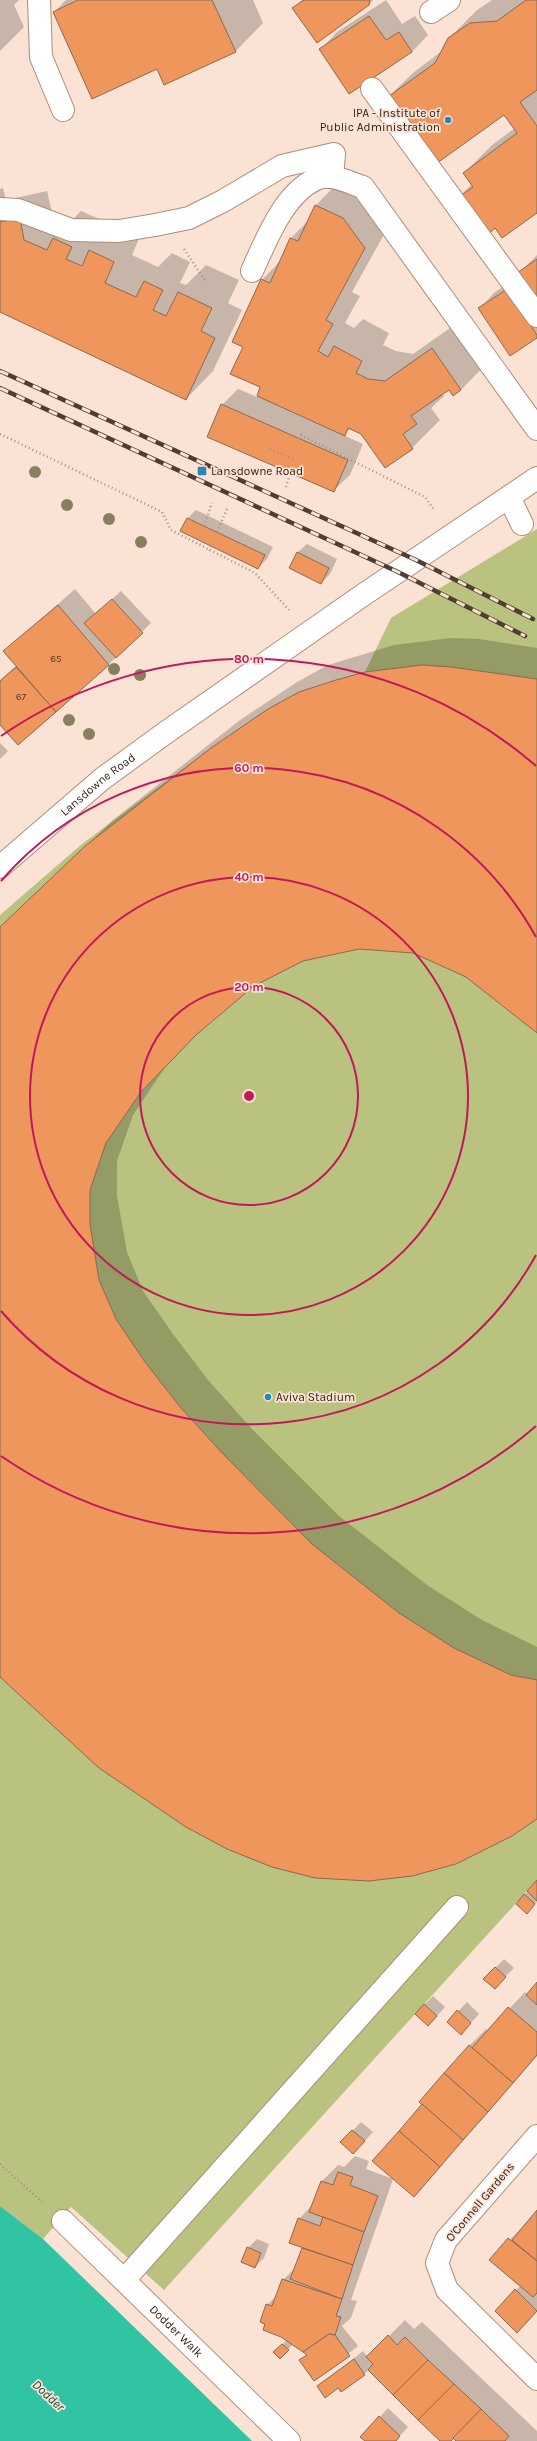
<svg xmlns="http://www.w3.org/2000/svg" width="537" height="2441" viewBox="0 0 537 2441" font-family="Karla,sans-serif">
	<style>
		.green { fill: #bac27f }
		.water { fill: #31c4a3 }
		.shadow { fill: #0003 }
		.building { fill: #ee965b; stroke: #8b6953 }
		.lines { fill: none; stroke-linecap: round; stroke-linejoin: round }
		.minor-casing { stroke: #b08c76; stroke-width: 24 }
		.path { stroke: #a28f82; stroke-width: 2.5; stroke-dasharray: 1 3; stroke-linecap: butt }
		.minor { stroke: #fff; stroke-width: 22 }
		.rail-casing { stroke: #4d3d33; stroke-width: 4.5 }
		.rail { stroke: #fae3d4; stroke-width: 3; stroke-dasharray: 9; stroke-linecap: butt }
		.tree { fill: #887f5f }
		.ring { fill: none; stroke: #c2185b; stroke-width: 2 }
		.poi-dot { fill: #2886b2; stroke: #fae3d4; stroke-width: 1.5 }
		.labels { text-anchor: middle; stroke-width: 3.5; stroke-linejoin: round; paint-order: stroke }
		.number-label { font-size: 10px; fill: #5b3a25 }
		.poi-label { font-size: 12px; fill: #2a1c13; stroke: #fae3d4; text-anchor: start }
		.street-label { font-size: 12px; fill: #2a1c13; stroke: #fae3d4 }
		.water-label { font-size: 13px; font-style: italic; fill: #124d3f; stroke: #fae3d4 }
		.centre { fill: #c2185b; stroke: #fae3d4; stroke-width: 2 }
		.ring-label { font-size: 12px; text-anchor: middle; font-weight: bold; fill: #c2185b; stroke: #fae3d4; stroke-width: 3.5; stroke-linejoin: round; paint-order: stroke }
	</style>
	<rect width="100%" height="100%" fill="#fae3d4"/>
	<path class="green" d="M537,529V1880L164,2290L71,2207L43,2239L0,2206V915L82,844L211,748L268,709L365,672L391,618Z"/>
	<path class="water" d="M0,2206L43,2239L252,2441H0Z"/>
	<g class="shadow">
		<path d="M0,0H19L14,5L24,27L0,51Z"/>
		<path d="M66,0H253L263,23L236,51L157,68L54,12Z"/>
		<path d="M302,0H373L369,5L294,8Z"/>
		<path d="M386,0L402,24L415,16L428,35L412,52L350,93L321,49L337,32Z"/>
		<path d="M492,0H537V212L458,198L472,184L464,173L492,145L515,128L504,114L386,99L414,72L442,51L449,38L477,10Z"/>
		<path d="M343,178L392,220L352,292L360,296L345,323L354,328L363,319L389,333L383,345L396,351L413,354L460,321L488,362L461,390L449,389L442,393L444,396L431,408L440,420L412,448L385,467L362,433L351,428L343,435L363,444L350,475L333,491L222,405L238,389L257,397L262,387L244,346L262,280L281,260L291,238L309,220L315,206Z"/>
		<path d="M3,188L6,200L47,191L52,212L71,221L81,211L99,219L93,231L141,234L132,255L158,267L172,253L190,262L180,283L186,285L206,265L239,280L228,303L242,310L213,371L186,399L0,311V189Z"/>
		<path d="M537,255V336L479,309L495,292L521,276L519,273Z"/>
		<path d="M196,510L273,547L267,559L258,568L187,519Z"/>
		<path d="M307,544L337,559L330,574L321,583L290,567L298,552Z"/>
		<path d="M75,589L96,614L121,591L151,623L109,664L18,744L0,723V680L16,666L5,651Z"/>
		<path d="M451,638L479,639L537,648V1031L467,976L413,952L359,948L303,960L254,985L201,1029L168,1063L133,1115L117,1161V1196L127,1252L143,1291L173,1334L208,1380L252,1429L339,1516L427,1585L482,1620L537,1647V1817L100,1767L0,1676V928L113,820L240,720L297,682L328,665L394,645Z"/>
		<path d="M0,743L8,751L0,759Z"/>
		<path d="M537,1881V1902L527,1912L517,1903Z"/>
		<path d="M504,1959L514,1968L503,1979L495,1968Z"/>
		<path d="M537,1983V2056L414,2196L423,2104L469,2046L486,2029L488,2031L525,1992L527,1994Z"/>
		<path d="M433,1996L445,2007L437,2016L424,2005Z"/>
		<path d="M467,2002L479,2014L469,2025L448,2022Z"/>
		<path d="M361,2122L373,2132L362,2144L342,2142Z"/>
		<path d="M355,2156L369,2161L366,2169L393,2179L351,2300L357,2301L351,2318L342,2326L358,2346L315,2380L301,2361L307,2354L293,2344L280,2358L274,2352L287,2340L266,2324L267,2305L277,2295L283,2280L296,2267L304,2247L299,2219L314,2203L322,2181L338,2165L344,2167Z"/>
		<path d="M537,2211V2311L517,2331L496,2311L521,2285L491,2260Z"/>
		<path d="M257,2239L269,2244L264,2258L255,2267L248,2248Z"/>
		<path d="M405,2320L414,2329L422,2322L537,2431V2441H457L453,2437L449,2441H441L369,2370L341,2391L339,2387H318L363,2351L368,2357Z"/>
		<path d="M388,2408L408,2427L395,2441H366L362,2437Z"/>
	</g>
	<g class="building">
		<path d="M78,0H212L236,52L164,85L157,69L92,99L53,12Z"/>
		<path d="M304,0H370L369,5L317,43L292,8Z"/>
		<path d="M526,0H537V90L520,102L537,126V213L502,238L495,228L485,237L457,198L473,187L463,173L517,133L504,115L433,166L385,99L435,63L448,38L470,23L497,21Z"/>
		<path d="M369,16L386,40L399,32L412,52L349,94L319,49Z"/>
		<path d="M315,205L343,218L365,248L326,320L333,324L318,351L328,357L334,346L362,361L356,373L368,379L385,381L432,348L461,390L453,396L449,390L411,416L417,424L403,434L413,449L385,468L361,434L348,428L345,436L257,396L260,387L230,374L243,347L232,342L261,279L270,283L290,238L298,241Z"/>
		<path d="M20,218L24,240L47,250L53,238L72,247L66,259L82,266L89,250L114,262L105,283L136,297L144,281L163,290L153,310L166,316L178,292L212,308L201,331L215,338L186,400L0,312V222Z"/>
		<path d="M537,259V314L517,273Z"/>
		<path d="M506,290L537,335V338L510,356L478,308Z"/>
		<path d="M221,404L348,460L334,492L207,437Z"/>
		<path d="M187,518L265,555L258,569L180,531Z"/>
		<path d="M297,552L329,568L321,584L289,568Z"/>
		<path d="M112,599L143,633L116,658L84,623Z"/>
		<path d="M58,605L109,665L56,712L3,651Z"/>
		<path d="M422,665L451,667L537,679V1033L466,977L413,953L359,949L303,961L254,986L196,1035L141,1092L106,1143L90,1190V1224L99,1280L116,1319L145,1362L181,1408L225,1456L312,1544L399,1613L454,1648L511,1675L537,1680V1819L512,1836L456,1864L412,1876L369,1881L315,1878L272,1867L227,1849L186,1827L99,1768L0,1677V927L84,847L211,748L268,709L299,692L336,680L365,672Z"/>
		<path d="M16,667L56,712L18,745L0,725V681Z"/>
		<path d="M537,1880V1901L527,1891Z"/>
		<path d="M524,1894L535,1904L527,1914L516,1904Z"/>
		<path d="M495,1967L506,1977L495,1989L483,1979Z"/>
		<path d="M537,1982V2005L526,1995Z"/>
		<path d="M424,2004L437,2016L428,2026L415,2014Z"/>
		<path d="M508,2007L537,2032V2055L513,2083L472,2048Z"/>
		<path d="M457,2010L471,2023L461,2035L447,2022Z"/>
		<path d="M469,2045L513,2083L488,2112L444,2073Z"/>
		<path d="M444,2073L488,2112L463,2140L419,2102Z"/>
		<path d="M422,2104L463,2140L440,2167L399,2131Z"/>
		<path d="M352,2130L365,2141L353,2154L340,2142Z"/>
		<path d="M399,2131L440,2167L414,2197L372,2161Z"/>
		<path d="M338,2172L353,2177L350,2185L378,2196L364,2232L309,2212L321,2181L333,2185Z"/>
		<path d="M537,2210V2261L512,2240Z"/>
		<path d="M323,2217L364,2232L353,2265L289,2243L298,2218L320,2226Z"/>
		<path d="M508,2238L537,2261V2293L533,2297L489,2260Z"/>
		<path d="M247,2247L261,2253L255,2268L241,2262Z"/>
		<path d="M302,2248L353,2265L342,2299L290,2279Z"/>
		<path d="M282,2279L342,2299L336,2316L341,2317L335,2335L329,2334L303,2352L281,2337L263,2330L265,2324L260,2322L266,2304L272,2306Z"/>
		<path d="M515,2289L537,2311L517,2333L495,2311Z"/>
		<path d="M329,2334L335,2335L350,2356L314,2381L299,2360L307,2355L303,2352Z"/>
		<path d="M388,2335L397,2345L405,2337L428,2360L393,2395L368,2370L373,2364L366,2357Z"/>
		<path d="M282,2344L289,2350L280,2359L273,2352Z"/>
		<path d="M354,2359L365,2375L341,2392L338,2388L325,2398L317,2386Z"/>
		<path d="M428,2360L454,2384L418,2420L393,2395Z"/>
		<path d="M454,2384L481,2409L451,2441H440L418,2420Z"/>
		<path d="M481,2409L509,2436L505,2441H456L453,2438Z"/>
		<path d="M379,2416L400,2436L396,2441H365L360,2437Z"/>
	</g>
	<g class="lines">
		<g class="minor-casing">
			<g id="minor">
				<path d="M39,0L41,57L63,110"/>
				<path d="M431,12L449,0"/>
				<path d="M372,89L537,316"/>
				<path d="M0,209L18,210L71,230L119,231L155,225L189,218L223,201L282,166L334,154L332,177"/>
				<path d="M252,271C266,241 283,194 316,179C330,172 350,183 363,187L537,429"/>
				<path d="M509,497L522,524"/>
				<path id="s1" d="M0,867L102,779L168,731L363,595L537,478"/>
				<path d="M537,2136L446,2240L437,2263L447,2290L537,2379"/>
				<path id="s2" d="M63,2221L289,2441"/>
				<path d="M124,2280L457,1907"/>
			</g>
		</g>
		<g class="path">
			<path d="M184,249L206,282"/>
			<path d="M0,434L162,512L171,530L210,550"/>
			<path d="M300,439L301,435L425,497L435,511"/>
			<path d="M270,449L294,459"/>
			<path d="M286,487L290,474"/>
			<path d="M204,526L212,503"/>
			<path d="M217,532L227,509"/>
			<path d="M211,546L210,550L255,573L289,610"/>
			<path d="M0,2164L42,2202"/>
		</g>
		<use href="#minor" class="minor"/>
		<g class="rail-casing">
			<g id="rail">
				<path d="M0,371L416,560L533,619"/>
				<path d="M0,388L398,572L525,636"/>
			</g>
		</g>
		<use href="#rail" class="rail"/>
	</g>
	<g class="tree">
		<circle cx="35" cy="472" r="6"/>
		<circle cx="67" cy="505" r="6"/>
		<circle cx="109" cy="519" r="6"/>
		<circle cx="141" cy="542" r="6"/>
		<circle cx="114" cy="669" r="6"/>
		<circle cx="140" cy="675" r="6"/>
		<circle cx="69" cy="720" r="6"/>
		<circle cx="89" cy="734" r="6"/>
	</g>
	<g class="ring">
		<circle cx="249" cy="1096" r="109"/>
		<circle cx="249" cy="1096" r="219"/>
		<path d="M536 1255A328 328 0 0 1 1 1311M1 881A328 328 0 0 1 536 937"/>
		<path d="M536 1426A437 437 0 0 1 1 1456M1 736A437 437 0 0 1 536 766"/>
	</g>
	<g class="poi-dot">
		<circle cx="448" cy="120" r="4"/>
		<rect x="197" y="466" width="10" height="10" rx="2"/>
		<circle cx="268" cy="1397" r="4"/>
	</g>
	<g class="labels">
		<g class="number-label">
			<text x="56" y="662">65</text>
			<text x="21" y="700">67</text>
		</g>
		<g class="poi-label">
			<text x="440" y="117" text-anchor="end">IPA - Institute of<tspan x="440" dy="14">Public Administration</tspan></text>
			<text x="211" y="475">Lansdowne Road</text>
			<text x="276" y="1401">Aviva Stadium</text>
		</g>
		<g class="street-label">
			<text dy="4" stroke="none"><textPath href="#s1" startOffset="128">Lansdowne Road</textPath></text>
			<text transform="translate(480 2202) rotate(-50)" y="4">O'Connell Gardens</text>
			<text dy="4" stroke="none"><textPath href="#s2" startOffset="158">Dodder Walk</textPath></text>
		</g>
		<g class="water-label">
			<text transform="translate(49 2395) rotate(43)" y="5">Dodder</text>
		</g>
	</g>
	<circle cx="249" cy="1096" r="6" class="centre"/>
	<g class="ring-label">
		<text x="249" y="663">80 m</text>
		<text x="249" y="772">60 m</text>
		<text x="249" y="881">40 m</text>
		<text x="249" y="991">20 m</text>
	</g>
</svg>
